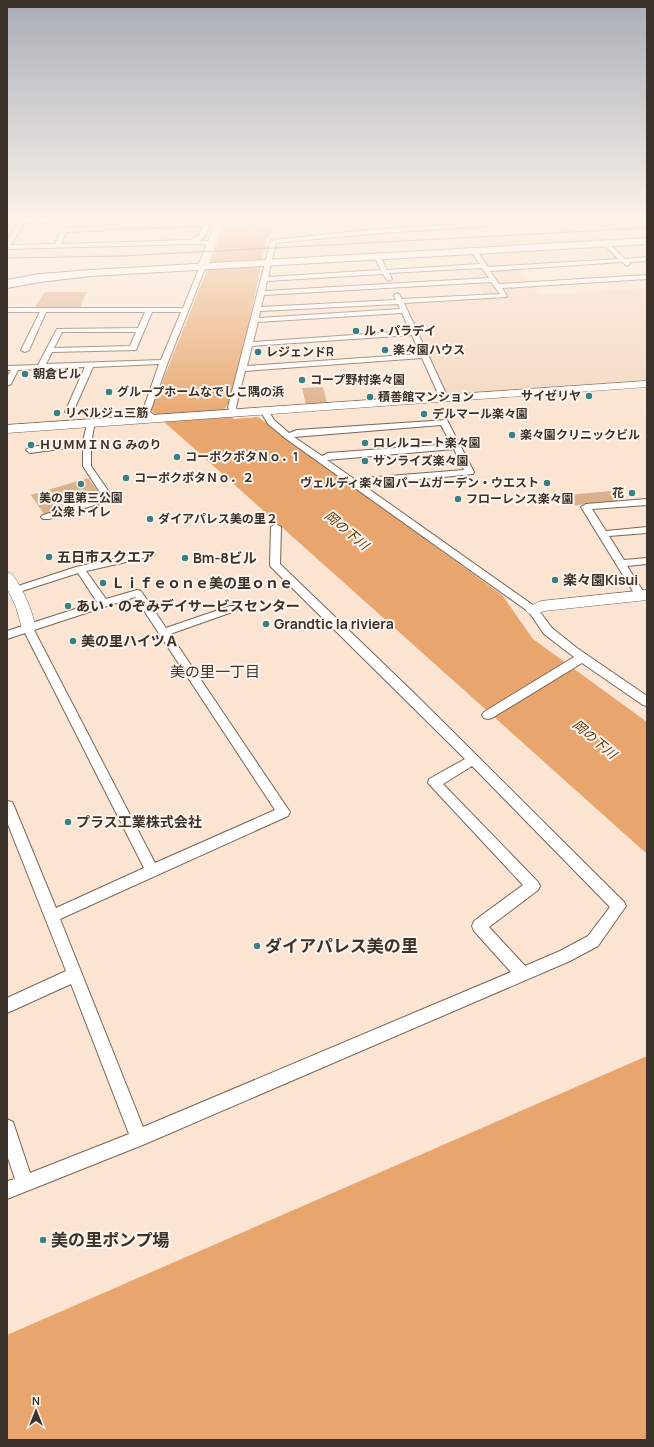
<svg xmlns="http://www.w3.org/2000/svg" width="654" height="1447" viewBox="0 0 654 1447" font-family="Manrope,'Noto Sans JP',sans-serif">
	<style>
		.built { fill: #f4d7bf }
		.green { fill: #dbb08c }
		.water { fill: #e8a66e }
		.lines { fill: none; stroke-linecap: round; stroke-linejoin: round }
		.street-casing { stroke: #7a6655; stroke-width: 2 }
		.secondary-casing { stroke: #7a6655; stroke-width: 1 }
		.primary-casing { stroke: #7a6655; stroke-width: 1 }
		.highway-casing { stroke: #7a6655; stroke-width: 2 }
		.street { fill: #fff; fill-rule: evenodd }
		.secondary { fill: #fff; fill-rule: evenodd }
		.primary { fill: #fff; fill-rule: evenodd }
		.highway { fill: #fff; fill-rule: evenodd }
		.tram { stroke: #65594f; stroke-width: 1 }
		.poi-dot { fill: #378084; stroke: #fef4ec; stroke-width: 1.5 }
		.labels { text-anchor: middle; stroke-width: 4; stroke-linejoin: round; paint-order: stroke }
		.far-poi-label { font-size: 12px; font-weight: bold; fill: #3b322b; stroke: #fef4ec; text-anchor: start }
		.far-water-label { font-size: 13px; font-style: italic; fill: #603608; stroke: #fef4ec }
		.poi-label { font-size: 14px; font-weight: bold; fill: #3b322b; stroke: #fef4ec; text-anchor: start }
		.neighbourhood-label { font-size: 15px; fill: #3b322b; stroke: #fef4ec }
		.near-poi-label { font-size: 17px; font-weight: bold; fill: #3b322b; stroke: #fef4ec; text-anchor: start }
	</style>
	<rect width="100%" height="100%" fill="#fbe4d1"/>
	<g class="built">
		<path d="M647,226V228L596,231L624,261L518,267L539,295L647,288V384L444,398L400,301L485,297L451,239L270,249V246Z"/>
		<path d="M202,250V252L123,256L7,258V256L103,254Z"/>
	</g>
	<g class="green">
		<path d="M45,292H87L79,309H34Z"/>
		<path d="M323,387L327,403L306,405L302,388Z"/>
		<path d="M88,478L102,496L44,514L31,495Z"/>
		<path d="M611,491L618,502L564,506L557,496Z"/>
	</g>
	<g class="water">
		<path d="M233,220H273L272,233L268,237L265,244L267,247L264,251L234,394L224,410L234,419L258,417L502,595L533,639L647,722V854L151,410L224,228H228Z"/>
		<path d="M647,1056V1440H7V1335Z"/>
	</g>
	<g class="lines">
		<g class="street-casing">
			<g id="street">
				<path d="M7,220H87L84,222L24,223L11,245L55,244L61,230L64,228L96,227L116,224L206,222L209,224L206,234L200,241H213L216,243L213,245L191,244L7,249V241L18,223L7,224ZM203,226L199,235L191,240L61,244L66,232L96,231L116,228Z"/>
				<path d="M520,220H547L544,222L369,234L276,243L268,277L381,270L374,256L377,254L380,256L387,270L480,264L471,251L474,249L476,250L488,267L618,259L604,244L607,242L625,259L647,257V261L629,262L630,264L627,266L622,262L490,271L499,284L647,275V279L502,288L507,296L506,297L404,303L448,398L447,400H444L440,398L422,358L245,371L236,407L238,414L234,416L230,414L228,407L271,240L369,230ZM482,268L489,278L265,291L267,281L383,274L387,280L389,281L392,279L389,273ZM491,282L500,294L402,299L399,294L397,293L394,295L396,300L261,307L264,295ZM398,304L400,309L259,318L260,311ZM402,313L410,331L253,342L258,322ZM412,335L420,354L247,366L252,346Z"/>
				<path d="M203,264L206,266L168,362L150,412L157,417V421H151L142,413L159,364L93,367L73,412L69,414L65,412L85,367L18,370L11,384L7,386V377L11,370H7V366L38,365L57,329L138,328L145,312H46L29,350L25,352L21,350L40,312H7V308H183L200,266ZM152,312H181L161,360L46,364L52,352L136,350ZM62,332H136L130,346L54,348Z"/>
				<path d="M262,410H268L274,420L289,433L297,430L447,420L474,472L473,474L363,485L537,608L552,628L577,648L647,696V706L643,705L582,663L492,718L488,719L484,718L482,715L484,712L574,657L544,634L529,612L285,438L268,424L261,412ZM441,425L451,444L328,453L322,456L294,437ZM454,449L464,470L364,478L357,481L327,460Z"/>
				<path d="M88,420H91L95,422L91,443V466L113,498L111,500L49,519H43L41,517L43,515L103,497L83,466V446L30,453L26,450L30,447L83,441Z"/>
				<path d="M647,499V505L592,509L606,531L647,527V533L609,536L624,560L647,558V564L627,566L646,596L641,599L637,598L581,507L586,504Z"/>
				<path d="M276,524L281,527L280,564L415,694L624,902L626,906L598,946L570,961L145,1144L7,1199V1181L15,1179L7,1155V1119L13,1122L30,1173L129,1134L71,984L7,1013V998L66,971L7,822V801L12,802L14,806L56,908L144,868L25,633L7,639V631L97,602L78,573L16,593L12,592L11,590L12,588L76,567L150,551L153,552L155,554L153,556L86,571L106,599L137,590L141,591L166,628L230,606H238L239,608L238,610L170,634L290,812L288,816L60,919L143,1127L511,972L474,931L472,926L474,921L523,885L428,783L429,779L465,759L271,567L270,565L271,527ZM135,597L275,810L155,863L34,630ZM472,766L610,907L588,936L560,951L525,966L489,927L538,890L540,886L538,882L443,784Z"/>
			</g>
		</g>
		<g class="secondary-casing">
			<g id="secondary">
				<path d="M647,381V387L7,433V425Z"/>
				<path d="M7,572L12,574C24,591 31,607 36,628L33,632L28,633L23,632L16,607L7,588Z"/>
				<path d="M647,590V600L544,611L533,615L528,613L526,610L528,607L541,601Z"/>
			</g>
		</g>
		<g class="primary-casing">
			<path id="primary" d="M217,220H225L208,266L203,269L200,268L198,266Z"/>
		</g>
		<g class="highway-casing">
			<path id="highway" d="M647,238V244L91,276L40,282L7,288V280L40,274L91,270Z"/>
		</g>
		<use href="#street" class="street"/>
		<use href="#secondary" class="secondary"/>
		<use href="#primary" class="primary"/>
		<use href="#highway" class="highway"/>
		<path class="tram" d="M7,258L123,256L647,228"/>
	</g>
	<linearGradient id="sky" x2="0" y2="1"><stop stop-color="#a8aeb7"/><stop offset="0.52" stop-color="#fdf3ea"/><stop offset="1" stop-color="#fdf3ea" stop-opacity="0"/></linearGradient>
	<rect width="654" height="423" fill="url(#sky)"/>
	<g class="poi-dot">
		<circle cx="356" cy="331" r="4"/>
		<circle cx="385" cy="350" r="4"/>
		<circle cx="258" cy="352" r="4"/>
		<circle cx="25" cy="374" r="4"/>
		<circle cx="302" cy="380" r="4"/>
		<circle cx="109" cy="392" r="4"/>
		<circle cx="589" cy="396" r="4"/>
		<circle cx="370" cy="397" r="4"/>
		<circle cx="57" cy="413" r="4"/>
		<circle cx="424" cy="414" r="4"/>
		<circle cx="512" cy="435" r="4"/>
		<circle cx="365" cy="443" r="4"/>
		<circle cx="31" cy="445" r="4"/>
		<circle cx="177" cy="457" r="4"/>
		<circle cx="365" cy="461" r="4"/>
		<circle cx="126" cy="478" r="4"/>
		<circle cx="547" cy="483" r="4"/>
		<circle cx="81" cy="484" r="4"/>
		<circle cx="632" cy="493" r="4"/>
		<circle cx="458" cy="499" r="4"/>
		<circle cx="150" cy="519" r="4"/>
		<circle cx="49" cy="557" r="4"/>
		<circle cx="185" cy="558" r="4"/>
		<circle cx="555" cy="580" r="4"/>
		<circle cx="103" cy="583" r="4"/>
		<circle cx="68" cy="606" r="4"/>
		<circle cx="266" cy="624" r="4"/>
		<circle cx="73" cy="641" r="4"/>
		<circle cx="68" cy="822" r="4"/>
		<circle cx="257" cy="946" r="4"/>
		<circle cx="43" cy="1240" r="4"/>
	</g>
	<g class="labels">
		<g class="far-poi-label">
			<text x="364" y="335">ル・パラデイ</text>
			<text x="393" y="354">楽々園ハウス</text>
			<text x="266" y="356">レジェンドR</text>
			<text x="33" y="378">朝倉ビル</text>
			<text x="310" y="384">コープ野村楽々園</text>
			<text x="117" y="396">グループホームなでしこ隅の浜</text>
			<text x="581" y="400" text-anchor="end">サイゼリヤ</text>
			<text x="378" y="401">積善館マンション</text>
			<text x="65" y="417">リベルジュ三筋</text>
			<text x="432" y="418">デルマール楽々園</text>
			<text x="520" y="439">楽々園クリニックビル</text>
			<text x="373" y="447">ロレルコート楽々園</text>
			<text x="39" y="449">ＨＵＭＭＩＮＧ みのり</text>
			<text x="185" y="461">コーポクボタＮｏ．1</text>
			<text x="373" y="465">サンライズ楽々園</text>
			<text x="134" y="482">コーポクボタＮｏ．２</text>
			<text x="539" y="487" text-anchor="end">ヴェルディ楽々園パームガーデン・ウエスト</text>
			<text x="624" y="497" text-anchor="end">花</text>
			<text x="81" y="502" text-anchor="middle">美の里第三公園<tspan x="81" dy="14">公衆トイレ</tspan></text>
			<text x="466" y="503">フローレンス楽々園</text>
			<text x="158" y="523">ダイアパレス美の里２</text>
		</g>
		<g class="far-water-label">
			<text transform="translate(347 530) rotate(40)" y="5">岡の下川</text>
			<text transform="translate(595 739) rotate(40)" y="5">岡の下川</text>
		</g>
		<g class="poi-label">
			<text x="57" y="562">五日市スクエア</text>
			<text x="193" y="563">Bm-8ビル</text>
			<text x="563" y="585">楽々園Kisui</text>
			<text x="111" y="588">Ｌｉｆｅｏｎｅ美の里ｏｎｅ</text>
			<text x="76" y="611">あい・のぞみデイサービスセンター</text>
			<text x="274" y="629">Grandtic la riviera</text>
			<text x="81" y="646">美の里ハイツＡ</text>
			<text x="76" y="827">プラス工業株式会社</text>
		</g>
		<g class="neighbourhood-label">
			<text x="215" y="677">美の里一丁目</text>
		</g>
		<g class="near-poi-label">
			<text x="265" y="952">ダイアパレス美の里</text>
			<text x="51" y="1246">美の里ポンプ場</text>
		</g>
	</g>
	<rect width="654" height="1447" fill="none" stroke="#3b322b" stroke-width="16"/>
	<g transform="translate(36 1411)" stroke="#fef4ec" stroke-width="3" paint-order="stroke">
	<path d="M0-3L7 15L0 10L-7 15Z" fill="#3b322b"/>
	<text y="-6" font-size="11" font-weight="bold" text-anchor="middle" fill="#3b322b">N</text>
	</g>
</svg>
